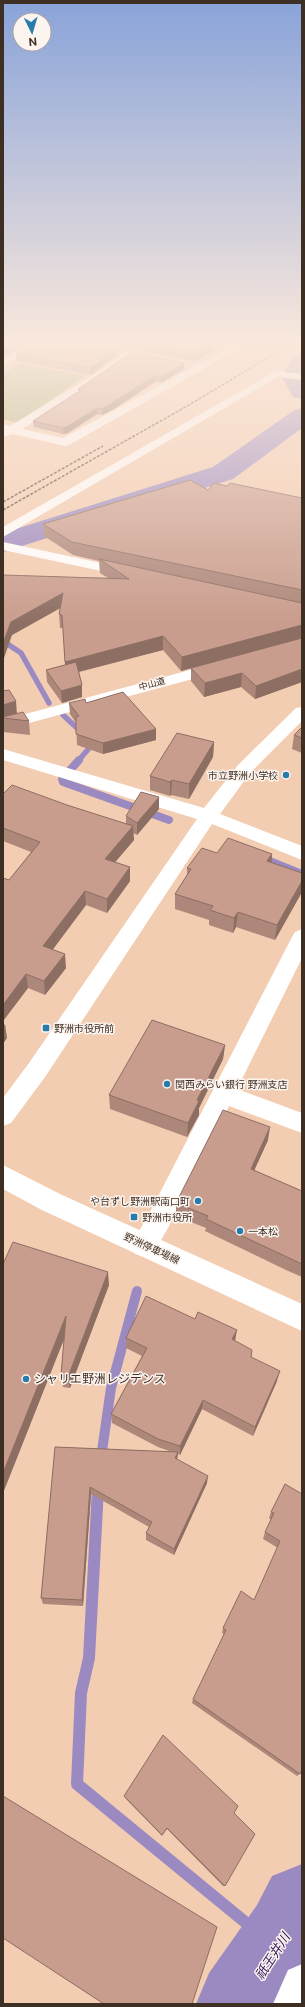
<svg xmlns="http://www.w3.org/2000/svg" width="305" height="2007" viewBox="0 0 305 2007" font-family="'Public Sans','Noto Sans JP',sans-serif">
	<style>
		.green { fill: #a1ae73 }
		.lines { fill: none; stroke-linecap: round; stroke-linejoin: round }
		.stream-far3 { stroke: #9b8ac2; stroke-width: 5.5 }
		.stream-far2 { stroke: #9b8ac2; stroke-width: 8 }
		.stream-far1 { stroke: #9b8ac2; stroke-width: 10 }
		.stream { stroke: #9b8ac2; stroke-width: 12 }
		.river { fill: #9b8ac2; fill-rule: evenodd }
		.minor { fill: #fff; fill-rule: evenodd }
		.major { fill: #fff; fill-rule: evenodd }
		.rail { stroke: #584538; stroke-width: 1.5; stroke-dasharray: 3 1.5; stroke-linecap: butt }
		.wall { fill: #ad877a }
		.shaded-wall { fill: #8d6e63 }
		.building { fill: #c99d8e; stroke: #8d6e63 }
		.poi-dot { fill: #277cac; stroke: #fcf4ef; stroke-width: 1.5 }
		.labels { text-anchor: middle; stroke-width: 3; stroke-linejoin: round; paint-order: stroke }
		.far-street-label { font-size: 9px; fill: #3e2f24; stroke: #fcf4ef }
		.poi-label { font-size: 10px; fill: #3e2f24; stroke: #fcf4ef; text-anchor: start }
		.street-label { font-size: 10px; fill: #3e2f24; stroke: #fcf4ef }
		.near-poi-label { font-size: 12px; fill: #3e2f24; stroke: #fcf4ef; text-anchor: start }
		.near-water-label { font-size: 13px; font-style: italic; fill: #321558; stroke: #fcf4ef }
	</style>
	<rect width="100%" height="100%" fill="#f3cdb1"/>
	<path class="green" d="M20,363L85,376L18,423L3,419V374Z"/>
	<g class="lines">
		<g class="stream-far3">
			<path d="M3,641L21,653L49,703"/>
			<path d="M63,715L91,741V746L78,761"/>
		</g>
		<g class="stream-far2">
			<path d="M79,760L62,779L63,782L169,820"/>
			<path d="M262,858L302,874"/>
		</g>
		<path class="stream-far1" d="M101,1458L111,1388L137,1291"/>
		<path class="stream" d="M98,1488L89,1658L81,1693L77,1784L278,1949"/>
		<g class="river">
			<path d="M302,355V399L293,397L281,376L294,357Z"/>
			<path d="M302,408V428L233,479L3,552V533L213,467L293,411Z"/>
			<path d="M302,1864V1989L292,2004H196L209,1973L257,1905L272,1876Z"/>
		</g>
		<g class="minor">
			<path d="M30,343H43L3,367V359Z"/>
			<path d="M237,343H250L69,445L65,446L13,434L3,437V424L10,426L92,376L125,351L129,350L134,353L100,380L22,429L63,438Z"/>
			<path d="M276,371L302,374V380L278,377L3,537V527Z"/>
			<path d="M3,542L129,569L134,570L136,573L134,576L129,577L3,550Z"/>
			<path d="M220,662L226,664L228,667L226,670L3,730V720Z"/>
			<path d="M302,707V721L250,773L220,814L302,846V860L212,824L45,1077L11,1123L3,1126V1098L29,1063L197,819L3,760V749L204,808L238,765L296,708Z"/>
			<path d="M302,929V958L237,1089L302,1113V1133L229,1106L168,1228L153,1254L144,1257L135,1254L131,1245L150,1212L292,937L295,932Z"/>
			<path d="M302,1964V2004H273L288,1970Z"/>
		</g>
		<path class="major" d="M3,1165L60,1194L302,1304V1331L42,1210L3,1189Z"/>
		<g class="rail">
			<path d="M3,502L103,446"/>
			<path d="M3,510L189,405L292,343"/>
		</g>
	</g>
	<g class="wall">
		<path d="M105,343H223L195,362Z"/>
		<path d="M117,349V355L91,375L17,361L16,354Z"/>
		<path d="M184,363V369L161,383L155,382L114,409L102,415L97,414L68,433L63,434L34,427L33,421L79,391L78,389Z"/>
		<path d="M227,486L302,498V682L255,699L241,687L204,697L191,681V668L181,671L163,650L79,672L82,685V697L62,703L47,682L46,670L65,665L63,628H60L59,614L60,608L12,635L3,575L108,578L100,573L99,561L73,555L44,536L43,524Z"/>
		<path d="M3,691L17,713L29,721L30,735L3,732Z"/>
		<path d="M69,703H86L156,740L103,754L77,745L76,723L70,714Z"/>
		<path d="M302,727V753L292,749L294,735Z"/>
		<path d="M214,742L213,757L189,799L171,795L170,796L150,790V776Z"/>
		<path d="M3,794L67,805L126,824V816L159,809L137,835L133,833L134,840L115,862L130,867V881L107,913L86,905L52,950L66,968L45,995L28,988L3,1021V878L9,880L31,852L3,841Z"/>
		<path d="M217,853L272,854L271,863L302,873V892L275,940L236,927L233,933L209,925V920L175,909V894L187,875V868Z"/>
		<path d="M225,1045L223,1059L199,1108V1115L187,1137L110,1109L109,1095Z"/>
		<path d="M268,1140L254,1170L302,1191V1277L286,1270L205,1231L206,1228L176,1216V1203Z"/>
		<path d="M3,1264L109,1285L70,1388L63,1387L61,1375L64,1339L3,1493Z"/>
		<path d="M126,1338L235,1341L251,1357L277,1381L253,1436L202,1409L180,1455L178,1454L177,1459L207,1483L174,1555L146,1540V1533L149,1527L91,1494L83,1606L43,1604L41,1598L55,1447L172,1452L158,1447L112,1423L111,1414L142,1356L126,1348Z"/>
		<path d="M285,1484L300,1774L297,1776L192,1703L193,1699L224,1634L222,1633L223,1628L254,1600L278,1548L263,1539L265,1532L271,1520L269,1518L271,1512Z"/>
		<path d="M124,1796L234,1813L225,1886H223L167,1829L162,1836L125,1798Z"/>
	</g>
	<g class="shaded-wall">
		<path d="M15,343H27L3,357V350Z"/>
		<path d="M214,343H223L195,362V356Z"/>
		<path d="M117,349V355L91,375V368Z"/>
		<path d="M184,363V369L161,383V377Z"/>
		<path d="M155,375V382L114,409L102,415V409Z"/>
		<path d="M97,408V414L68,433L63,434V428Z"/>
		<path d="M63,593L64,606L12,635L3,661V643L11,622Z"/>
		<path d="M302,625V639L181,671L182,657Z"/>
		<path d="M163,636V650L66,675L65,662Z"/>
		<path d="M302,669V682L255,699L256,686Z"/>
		<path d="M242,673L241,687L204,697L205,683Z"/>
		<path d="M82,685V697L62,703L61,691Z"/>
		<path d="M16,701L17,715L3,718V705Z"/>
		<path d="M156,729V740L103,754V743Z"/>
		<path d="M214,742L213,757L189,799V784Z"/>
		<path d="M172,780L171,795L170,796V782Z"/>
		<path d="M159,797V809L137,835V823Z"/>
		<path d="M133,826L134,840L106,873L105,859Z"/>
		<path d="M272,854L271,869L267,861Z"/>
		<path d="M130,867V881L107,913V899Z"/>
		<path d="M302,881V892L275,940L277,925Z"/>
		<path d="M85,891L86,905L45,960L43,946Z"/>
		<path d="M238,912L236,927L233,933L234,918Z"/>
		<path d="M65,954L66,968L45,995L44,981Z"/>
		<path d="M26,974L28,988L3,1021V1005Z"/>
		<path d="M5,1024L7,1038L3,1044V1027Z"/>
		<path d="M225,1045L223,1059L199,1108V1115L187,1137L188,1123L197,1100Z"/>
		<path d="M270,1127L268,1140L249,1182L251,1169Z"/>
		<path d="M108,1272L109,1285L70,1388L68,1377Z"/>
		<path d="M66,1316L68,1329L3,1493V1473Z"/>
		<path d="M237,1330L235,1341L232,1339Z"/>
		<path d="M280,1371L277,1381L253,1436L255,1427Z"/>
		<path d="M203,1400L202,1409L180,1455V1446Z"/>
		<path d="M178,1452L177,1460L175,1458Z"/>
		<path d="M208,1476L207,1483L174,1555V1549Z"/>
		<path d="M90,1487L91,1494L83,1606L82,1600Z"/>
	</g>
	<g class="building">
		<path d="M3,343H15L3,350Z"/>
		<path d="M35,343H91L117,349L91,368L16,354Z"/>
		<path d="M135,343H214L195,356Z"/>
		<path d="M131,353L184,363L161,377L155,375L114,402L102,409L97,408L68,426L63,428L33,421L81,390L78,389Z"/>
		<path d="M190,480L208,490L214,483L227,486L230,483L302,498V590L72,542L43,524Z"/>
		<path d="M99,559L302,603V625L182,657L163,636L65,662L62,615L59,614L63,593L11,622L3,643V575L129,579Z"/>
		<path d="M302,638V669L256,686L242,673L205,683L191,668Z"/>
		<path d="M76,662L82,685L61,691L46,670Z"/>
		<path d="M9,690L16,701L3,705V691Z"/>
		<path d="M123,692L156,729L103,743L76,734V717L79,716L69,703L85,699L86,703Z"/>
		<path d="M23,712L29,721L3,718V717Z"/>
		<path d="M302,727V738L294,735Z"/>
		<path d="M177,733L214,742L189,784L172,780L170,782L150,776Z"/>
		<path d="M12,785L67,805L133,826L105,859L130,867L107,899L85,891L43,946L65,954L44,981L26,974L3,1005V878L9,880L40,842L3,828V794Z"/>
		<path d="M141,792L159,797L137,823L126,816Z"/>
		<path d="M228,838L272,854L267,861L302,873V881L277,925L238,912L234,918L210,910L213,906L175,894L191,869L187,868L202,848L217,853Z"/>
		<path d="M152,1020L225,1045L197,1100L199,1101L188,1123L109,1095Z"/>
		<path d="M223,1110L270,1127L251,1169L302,1191V1264L289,1258L206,1219L208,1216L176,1203Z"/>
		<path d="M13,1242L108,1272L68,1377L61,1375L66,1316L3,1473V1264Z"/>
		<path d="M146,1296L195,1319L198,1312L237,1330L232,1339L252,1350L251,1357L280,1371L255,1427L203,1400L180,1446L158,1439L111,1414L147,1348L126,1338Z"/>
		<path d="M55,1447L178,1452L175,1458L208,1476L174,1549L146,1533L152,1522L90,1487L82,1600L41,1598Z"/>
		<path d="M285,1484L302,1494V1769L300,1774L193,1699L226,1630L223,1628L241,1591L254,1600L280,1541L265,1532L274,1513L271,1512Z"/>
		<path d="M163,1735L238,1806L234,1813L255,1834L225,1886L167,1828L162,1835L124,1796Z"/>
		<path d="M3,1796L217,1927L192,2004H104L3,1938Z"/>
	</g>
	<linearGradient id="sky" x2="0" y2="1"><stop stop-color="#89a3d9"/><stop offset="0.55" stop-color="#fae8dc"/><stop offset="1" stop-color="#fae8dc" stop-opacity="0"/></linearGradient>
	<rect width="305" height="624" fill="url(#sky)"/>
	<g class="poi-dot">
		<circle cx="286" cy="775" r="4"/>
		<rect x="42" y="1024" width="8" height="8" rx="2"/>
		<circle cx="167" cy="1084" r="4"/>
		<circle cx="198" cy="1201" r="4"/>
		<rect x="130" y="1213" width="8" height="8" rx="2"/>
		<circle cx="240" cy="1231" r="4"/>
		<circle cx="26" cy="1379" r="4"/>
	</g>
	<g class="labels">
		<g class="far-street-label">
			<text transform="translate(152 684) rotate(-15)" y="3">中山道</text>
		</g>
		<g class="poi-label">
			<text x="278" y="779" text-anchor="end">市立野洲小学校</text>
			<text x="54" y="1032">野洲市役所前</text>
			<text x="175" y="1088">関西みらい銀行 野洲支店</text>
			<text x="190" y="1205" text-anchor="end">や台ずし野洲駅南口町</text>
			<text x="142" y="1221">野洲市役所</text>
			<text x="248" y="1235">一本松</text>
		</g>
		<g class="street-label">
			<text transform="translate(152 1248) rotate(25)" y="4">野洲停車場線</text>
		</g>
		<g class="near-poi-label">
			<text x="34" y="1383">シャリエ野洲レジデンス</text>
		</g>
		<g class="near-water-label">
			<text transform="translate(272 1956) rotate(-57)" y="5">祇王井川</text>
		</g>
	</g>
	<rect width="305" height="2007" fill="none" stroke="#3e2f24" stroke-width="8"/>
	<g transform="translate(32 32) rotate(175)"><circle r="19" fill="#fcf4ef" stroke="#b0a59e"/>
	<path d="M0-3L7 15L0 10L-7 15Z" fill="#277cac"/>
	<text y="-6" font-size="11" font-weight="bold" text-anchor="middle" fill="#3e2f24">N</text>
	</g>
</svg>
